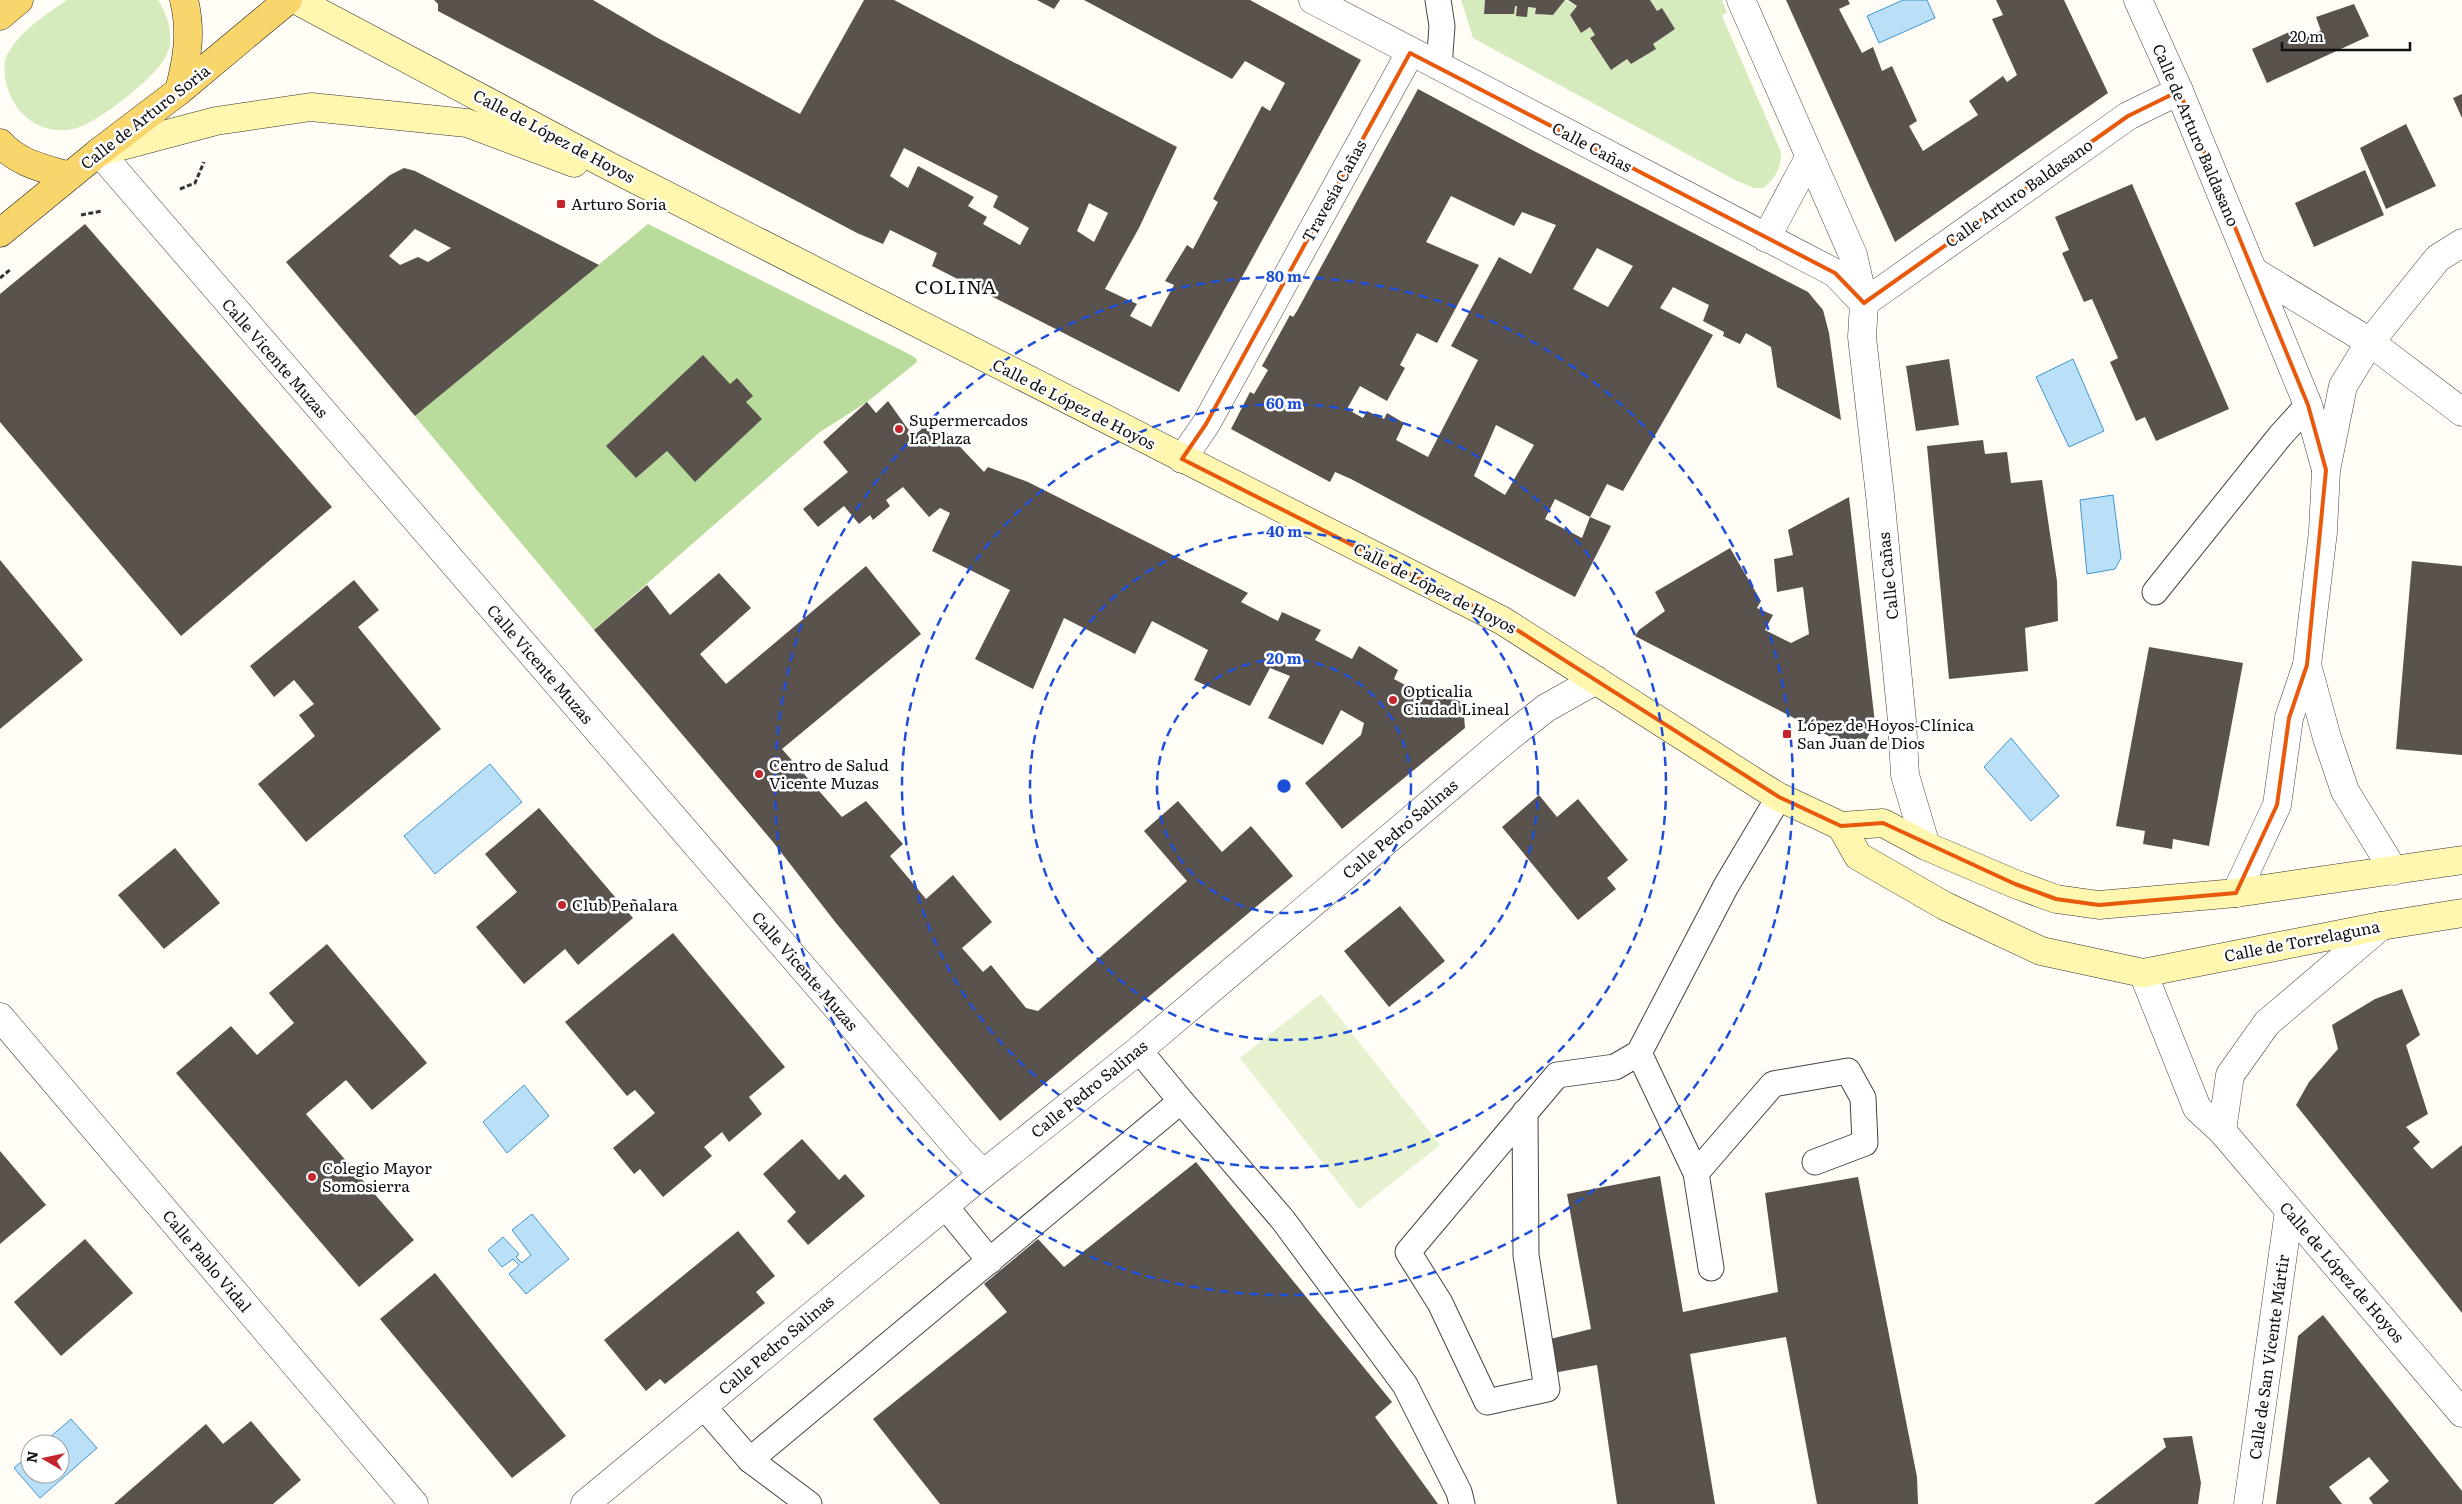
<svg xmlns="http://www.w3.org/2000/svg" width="2462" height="1504" viewBox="0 0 2462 1504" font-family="Literata,serif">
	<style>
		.green { fill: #d5ebbd }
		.forest { fill: #b9dc9c }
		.pitch { fill: #e6f2cf }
		.water { fill: #b9e0f7; stroke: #3f96cf }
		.building { fill: #5a524d; fill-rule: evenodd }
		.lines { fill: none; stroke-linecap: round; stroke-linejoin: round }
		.lane-casing { stroke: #444; stroke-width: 27 }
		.street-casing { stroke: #444; stroke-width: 29 }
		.secondary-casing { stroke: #333; stroke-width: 29 }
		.primary-casing { stroke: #222; stroke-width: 29 }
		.path { stroke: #333; stroke-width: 3; stroke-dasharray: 5 2.5; stroke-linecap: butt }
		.lane { stroke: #fff; stroke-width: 25 }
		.street { stroke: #fff; stroke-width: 28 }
		.secondary { stroke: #fff6b0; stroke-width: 28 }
		.primary { stroke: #f9d66b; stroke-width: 28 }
		.marked { fill: none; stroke: #e8590c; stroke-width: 4; stroke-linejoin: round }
		.ring { fill: none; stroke: #1d4ed8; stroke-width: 2.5; stroke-dasharray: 9 6 }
		.poi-dot { fill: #c4262e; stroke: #fff; stroke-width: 2 }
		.labels { text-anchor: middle; stroke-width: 5; stroke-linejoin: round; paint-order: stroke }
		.street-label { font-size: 16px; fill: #111; stroke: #fff }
		.poi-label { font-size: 16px; fill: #111; stroke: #fff; text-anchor: start }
		.quarter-label { font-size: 19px; letter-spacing: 1px; fill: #111; stroke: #fff }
		.centre { fill: #1d4ed8; stroke: #fff; stroke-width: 2.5 }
		.ring-label { font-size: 15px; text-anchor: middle; font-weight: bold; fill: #1d4ed8; stroke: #fff; stroke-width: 5; stroke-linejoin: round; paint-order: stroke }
	</style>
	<rect width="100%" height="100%" fill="#fffdf5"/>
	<g class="green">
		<path d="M67,0H158C168,15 175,37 167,54C159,75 96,125 73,129C33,138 0,101 5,60C16,33 44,16 67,0Z"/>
		<path d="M1461,0H1485L1484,14H1514L1515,6L1536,8L1535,14L1553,15L1565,0L1577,6L1570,16L1581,33L1590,27L1595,35L1590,38L1611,70L1627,59L1631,64L1655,49L1653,44L1675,29L1662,8L1657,11L1650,0H1722L1727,12L1722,16L1781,152C1781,168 1776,177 1764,188H1754L1735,180L1473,38Z"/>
	</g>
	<path class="forest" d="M648,224L909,354L916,358L917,362L867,402L820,432L594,630L415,416Z"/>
	<path class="pitch" d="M1321,994L1440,1145L1359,1209L1240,1058Z"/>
	<g class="water">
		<path d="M1903,0H1927L1935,18L1879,43L1867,16Z"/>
		<path d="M2073,359L2104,431L2069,447L2036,377Z"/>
		<path d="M2113,495L2121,558L2115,569L2087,574L2080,500Z"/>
		<path d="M2011,738L2059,796L2031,821L1984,767Z"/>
		<path d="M490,764L522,802L435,874L404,836Z"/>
		<path d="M524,1085L549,1116L507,1153L483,1122Z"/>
		<path d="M532,1214L569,1259L526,1294L509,1274L519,1265L513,1259L502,1267L488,1250L503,1237L519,1254L516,1257L522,1263L531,1255L512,1230Z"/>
		<path d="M71,1419L97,1448L40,1498L14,1468L30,1454V1474H60V1444H42Z"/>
	</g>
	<g class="building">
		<path d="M434,0H593L656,37L800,114L864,0H894L1177,147L1139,228L1105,289L1137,304L1130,316L1151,327L1174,285L1165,281L1187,245L1193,249L1218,202L1213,199L1262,106L1270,111L1285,83L1245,61L1232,79L1084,0H1250L1361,60L1179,392L932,266L937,253L890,230L883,244L857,233L438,11V4ZM904,148L998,196L993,207L1029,228L1020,245L983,224L987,217L968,206L974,197L918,166L908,188L890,176ZM1089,203L1108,213L1094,242L1077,231Z"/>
		<path d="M1037,0H1060L1054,9Z"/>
		<path d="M1485,0H1565L1553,15L1535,14L1536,8L1528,7L1527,17L1516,16L1517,6H1515L1514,14H1484Z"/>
		<path d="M1568,0H1650L1657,11L1662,8L1675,29L1653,44L1656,49L1631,64L1627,59L1611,70L1590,38L1595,35L1590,27L1581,33L1570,15L1577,6Z"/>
		<path d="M1786,0H1848L1850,4L1839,9L1862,53L1873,47L1882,71L1892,66L1917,121L1909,126L1923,151L1978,115L1969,101L2003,76L2007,82L2017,75L1992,19L2003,15L1996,0H2064L2108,93L1895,242Z"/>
		<path d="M2354,4L2369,36L2267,83L2252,49L2289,32L2293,41L2321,31L2316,17Z"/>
		<path d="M1418,89L1532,150L1808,292L1823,310L1829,333L1841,420L1777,387L1771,347L1746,333L1740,344L1723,336L1724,332L1703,321L1709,305L1673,287L1660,308L1713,335L1623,491L1607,484L1590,517L1555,499L1545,519L1582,538L1590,517L1611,526L1575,597L1351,479L1335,472L1330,482L1231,429L1250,392L1254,394L1268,370L1262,366L1290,315L1293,317L1297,311ZM1451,196L1514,226L1522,212L1556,225L1531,274L1499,257L1451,346L1478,360L1428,457L1396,440L1404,423L1387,413L1384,419L1367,411L1363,418L1347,409L1360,386L1387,401L1405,368L1400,365L1417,333L1437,343L1479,265L1426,242ZM1597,248L1633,266L1608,307L1573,289ZM1496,425L1534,445L1505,495L1474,476Z"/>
		<path d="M2462,94V118L2453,98Z"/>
		<path d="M2406,124L2436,186L2386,209L2360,148Z"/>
		<path d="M404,168L415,171L599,265L415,416L286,262L390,175ZM415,229L451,248L428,262L418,257L400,265L389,256Z"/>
		<path d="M2365,170L2384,215L2314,247L2295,203Z"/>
		<path d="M2132,184L2229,409L2156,441L2145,417L2136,421L2110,362L2118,358L2092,299L2084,302L2062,253L2069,250L2055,217Z"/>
		<path d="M85,224L332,507L181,636L0,422V294Z"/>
		<path d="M703,355L730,384L737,378L753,396L746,402L762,419L695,482L667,451L636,478L606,446Z"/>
		<path d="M1949,359L1959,425L1916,431L1906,366Z"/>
		<path d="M888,401L913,436L927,425L942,439L947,433L984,472L988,467L1028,482L1248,593L1241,602L1278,621L1282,612L1321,630L1315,640L1352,659L1359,646L1398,670L1394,679L1429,698L1432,688L1463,703L1465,728L1342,829L1305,783L1361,735L1364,723L1341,710L1323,745L1268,718L1290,676L1270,668L1250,706L1194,680L1208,650L1152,621L1135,654L1064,618L1033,689L975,659L1010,590L932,551L950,513L940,508L929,517L903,487L886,500L890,506L873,520L870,515L859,524L844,506L818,527L803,509L848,472L823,442L867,402L876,413Z"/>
		<path d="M1983,440L1985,454L2007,452L2011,483L2042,480L2057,581L2058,621L2025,628L2028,671L1949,679L1927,446Z"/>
		<path d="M1849,497L1875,723L1860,752L1635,636L1639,630L1665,611L1655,592L1730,548L1761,601L1757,608L1773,615L1765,630L1791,643L1809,634L1803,587L1777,592L1774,559L1793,555L1788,530Z"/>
		<path d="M0,560L83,660L0,729Z"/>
		<path d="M2412,561L2462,566V755L2396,749Z"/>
		<path d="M866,566L921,634L782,749L842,817L866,801L903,844L890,856L926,899L953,875L992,922L962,948L983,972L991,965L1026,1008L1038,1011L1187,881L1144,831L1178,801L1222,852L1251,826L1293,876L1000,1121L836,923L773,842L594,630L647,585L670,615L719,573L751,608L700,654L726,684Z"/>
		<path d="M354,580L379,610L358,627L441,729L306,842L258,784L315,736L299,715L314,704L294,680L274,697L250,666Z"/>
		<path d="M2149,647L2243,663L2209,846L2173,839L2172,849L2143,844L2145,831L2116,826Z"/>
		<path d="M1539,795L1557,817L1578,799L1628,860L1607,878L1616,889L1578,920L1502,827Z"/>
		<path d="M539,808L633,918L578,965L565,949L524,984L476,927L517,892L485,854Z"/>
		<path d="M175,848L220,903L164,949L118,895Z"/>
		<path d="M1400,906L1445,961L1389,1007L1344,951Z"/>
		<path d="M673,933L785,1067L749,1097L762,1114L729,1142L722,1132L704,1147L712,1156L663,1197L640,1169L634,1174L613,1148L655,1113L635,1090L627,1096L565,1022Z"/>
		<path d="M327,944L427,1063L372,1110L346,1080L306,1114L414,1240L359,1287L176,1073L231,1026L257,1055L294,1023L269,993Z"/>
		<path d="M2402,989L2420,1035L2406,1045L2428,1114L2406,1127L2420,1142L2413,1148L2432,1169L2462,1145V1313L2296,1105L2309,1082L2338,1049L2332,1025L2375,999Z"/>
		<path d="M802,1139L839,1180L845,1174L865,1196L808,1245L787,1221L796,1212L763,1174Z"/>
		<path d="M0,1151L46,1205L0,1244Z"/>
		<path d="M1196,1162L1392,1402L1375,1417L1438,1504H940L873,1419L1007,1312L984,1284L1038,1239L1064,1267Z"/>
		<path d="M1660,1176L1683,1312L1778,1292L1765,1193L1858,1177L1917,1477L1918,1504H1817L1786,1337L1690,1354L1715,1504H1617L1597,1365L1553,1373L1546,1340L1591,1329L1567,1194Z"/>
		<path d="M738,1231L775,1276L756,1292L765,1303L665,1384L660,1379L646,1391L604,1340Z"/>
		<path d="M85,1239L133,1293L61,1356L14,1302Z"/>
		<path d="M435,1273L566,1436L512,1478L380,1319Z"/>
		<path d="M2323,1315L2462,1491V1504H2373L2369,1498L2389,1481L2369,1457L2329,1487L2342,1504H2276L2298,1336Z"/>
		<path d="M251,1421L301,1480L273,1504H114L206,1424L223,1444Z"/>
		<path d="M2192,1436L2201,1483L2198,1504H2094L2166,1447L2163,1438Z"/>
	</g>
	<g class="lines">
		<g class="lane-casing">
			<g id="lane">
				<path d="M1438,0L1442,26L1439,67"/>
				<path d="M2155,592L2280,436L2308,405"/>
				<path d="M1639,1053L1696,1173L1711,1268"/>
				<path d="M1181,1101L1283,1220L1405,1385L1459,1492L1462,1504"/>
				<path d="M1525,1112L1526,1255L1547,1389L1487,1402L1440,1303L1408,1252L1557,1075L1615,1067L1639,1053L1726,886L1779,797"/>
				<path d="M1696,1173L1773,1084L1848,1071L1863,1098L1865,1143L1815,1162"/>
				<path d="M945,1206L990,1261"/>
				<path d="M703,1406L750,1460L809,1504"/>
				<path d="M750,1460L1181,1101L1139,1050"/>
			</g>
		</g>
		<g class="street-casing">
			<g id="street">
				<path d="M1313,0L1835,273L1863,302"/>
				<path d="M1741,0L1853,255L1864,303L1862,337L1880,495L1902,721L1905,775L1926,846"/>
				<path d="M2138,0L2179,91L2308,405L2325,466"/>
				<path d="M99,152L960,1150L983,1174"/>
				<path d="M1766,238L1809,158"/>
				<path d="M2253,271L2370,342L2462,412"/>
				<path d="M1864,303L2128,116L2179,91"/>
				<path d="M1182,459L1206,424L1410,53"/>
				<path d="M2307,665L2327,738L2345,791L2394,871"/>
				<path d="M2236,893L2277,805L2289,718L2307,665L2323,532L2326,470L2343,386L2370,342L2438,258L2462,243"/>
				<path d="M2143,973L2197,1108L2222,1131L2462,1413"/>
				<path d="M0,1017L414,1504"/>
				<path d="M2222,1131L2230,1075L2267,1023L2381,926"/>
				<path d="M585,1504L983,1174L1139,1050L1509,737L1546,708L1596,680"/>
				<path d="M2248,1504L2289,1211"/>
			</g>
		</g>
		<g class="secondary-casing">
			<g id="secondary">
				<path d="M296,0L607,165L1503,621L1761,786L1779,797L1841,826L1883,823L1926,846L2015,884L2056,899L2099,905L2236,893L2462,860"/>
				<path d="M99,152L216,121L311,107L467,123L574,163"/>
				<path d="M1841,826L1858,856L1945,906L2041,951L2143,973L2381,926L2462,913"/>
			</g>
		</g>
		<g class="primary-casing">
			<g id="primary">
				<path d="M0,16L19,0"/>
				<path d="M179,91C187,60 192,32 184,0"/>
				<path d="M0,143C19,164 43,168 69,176"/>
				<path d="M0,233L99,152L179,91L288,0"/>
			</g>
		</g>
		<g class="path">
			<path d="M180,189L195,183L204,162"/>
			<path d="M81,215L102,211"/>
			<path d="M0,278L11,269"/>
		</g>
		<use href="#lane" class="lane"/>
		<use href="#street" class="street"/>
		<use href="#secondary" class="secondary"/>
		<use href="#primary" class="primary"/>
	</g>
	<path class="marked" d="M1410,53L1835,273L1864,303L2128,116L2179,91L2308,405L2326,470L2307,665L2289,718L2277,805L2236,893L2099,905L2056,899L2015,884L1883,823L1841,826L1779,797L1503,621L1182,459L1206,424Z"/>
	<g class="ring">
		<circle cx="1284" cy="786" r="127"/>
		<circle cx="1284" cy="786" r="254"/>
		<circle cx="1284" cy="786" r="382"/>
		<circle cx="1284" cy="786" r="509"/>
	</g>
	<g class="poi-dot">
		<rect x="556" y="199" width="10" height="10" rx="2.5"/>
		<circle cx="899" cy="429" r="5"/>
		<circle cx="1393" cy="700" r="5"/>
		<rect x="1782" y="729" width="10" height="10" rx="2.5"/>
		<circle cx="759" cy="774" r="5"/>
		<circle cx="562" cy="905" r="5"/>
		<circle cx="312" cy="1177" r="5"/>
	</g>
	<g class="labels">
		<g class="street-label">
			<text transform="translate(145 117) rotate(-38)" y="6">Calle de Arturo Soria</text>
			<text transform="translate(2196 135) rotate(67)" y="6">Calle de Arturo Baldasano</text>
			<text transform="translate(554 136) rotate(28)" y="6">Calle de López de Hoyos</text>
			<text transform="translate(1592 147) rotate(28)" y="6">Calle Cañas</text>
			<text transform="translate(1334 191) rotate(-61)" y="6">Travesía Cañas</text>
			<text transform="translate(2019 193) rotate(-35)" y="6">Calle Arturo Baldasano</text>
			<text transform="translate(275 358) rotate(49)" y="6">Calle Vicente Muzas</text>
			<text transform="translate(1074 404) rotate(27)" y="6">Calle de López de Hoyos</text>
			<text transform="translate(1888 576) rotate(-96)" y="6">Calle Cañas</text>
			<text transform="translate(1435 588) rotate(27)" y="6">Calle de López de Hoyos</text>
			<text transform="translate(540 664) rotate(49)" y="6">Calle Vicente Muzas</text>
			<text transform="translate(1400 829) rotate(-40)" y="6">Calle Pedro Salinas</text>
			<text transform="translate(2302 941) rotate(-11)" y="6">Calle de Torrelaguna</text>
			<text transform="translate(805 971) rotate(49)" y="6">Calle Vicente Muzas</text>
			<text transform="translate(1089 1089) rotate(-39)" y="6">Calle Pedro Salinas</text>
			<text transform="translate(207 1261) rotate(50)" y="6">Calle Pablo Vidal</text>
			<text transform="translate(2342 1272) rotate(49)" y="6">Calle de López de Hoyos</text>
			<text transform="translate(776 1345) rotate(-40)" y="6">Calle Pedro Salinas</text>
			<text transform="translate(2269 1357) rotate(-82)" y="6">Calle de San Vicente Mártir</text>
		</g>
		<g class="poi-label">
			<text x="571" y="210">Arturo Soria</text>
			<text x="909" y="426">Supermercados<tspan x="909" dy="18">La Plaza</tspan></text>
			<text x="1403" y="697">Opticalia<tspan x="1403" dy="18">Ciudad Lineal</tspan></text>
			<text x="1797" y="731">López de Hoyos-Clínica<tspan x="1797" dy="18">San Juan de Dios</tspan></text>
			<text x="769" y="771">Centro de Salud<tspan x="769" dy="18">Vicente Muzas</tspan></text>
			<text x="572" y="911">Club Peñalara</text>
			<text x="322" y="1174">Colegio Mayor<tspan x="322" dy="18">Somosierra</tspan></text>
		</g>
		<g class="quarter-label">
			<text x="956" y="294">COLINA</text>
		</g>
	</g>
	<circle cx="1284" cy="786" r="8" class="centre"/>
	<g class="ring-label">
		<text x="1284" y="282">80 m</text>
		<text x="1284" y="409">60 m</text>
		<text x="1284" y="537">40 m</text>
		<text x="1284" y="664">20 m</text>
	</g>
	<g transform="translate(45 1459) rotate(279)"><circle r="24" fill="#ffffff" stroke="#a0a0a0"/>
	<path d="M0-4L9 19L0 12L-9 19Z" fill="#c4262e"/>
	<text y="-8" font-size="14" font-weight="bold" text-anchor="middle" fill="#111111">N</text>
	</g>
	<path d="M2282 42v8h128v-8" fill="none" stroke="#111111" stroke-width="2.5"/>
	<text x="2290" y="42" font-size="15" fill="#111111" stroke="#ffffff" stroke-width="4" paint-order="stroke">20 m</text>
</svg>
